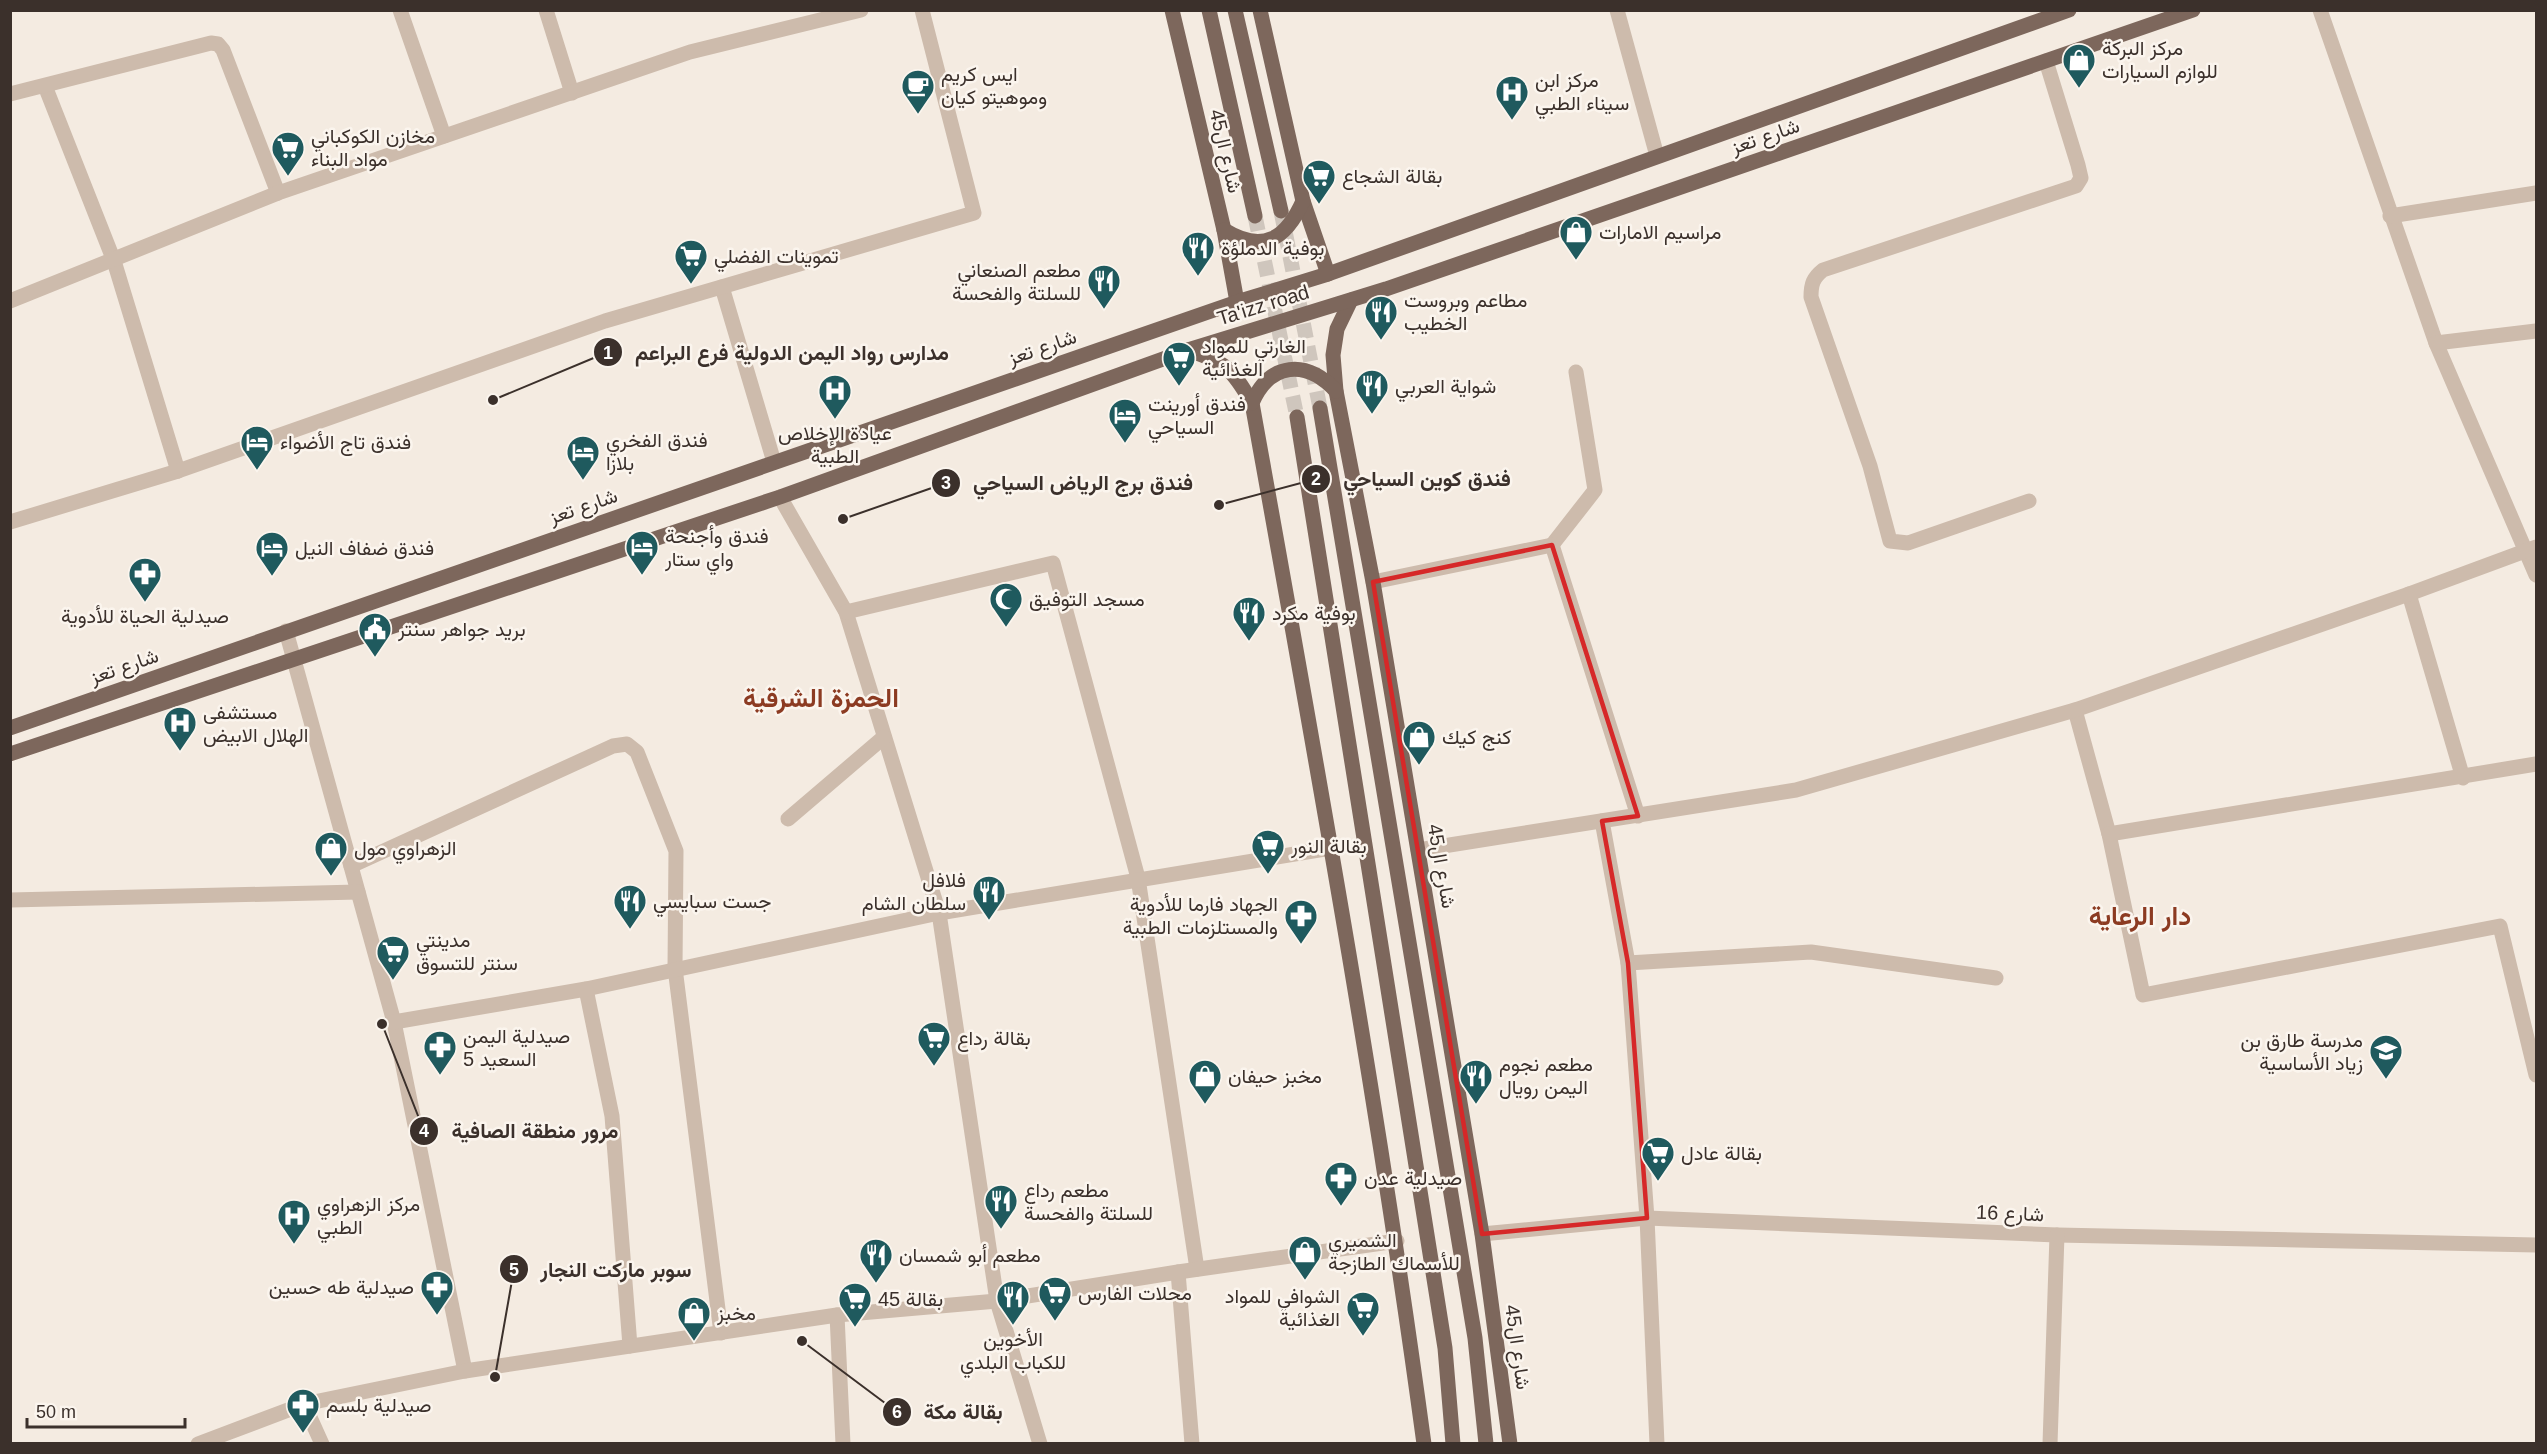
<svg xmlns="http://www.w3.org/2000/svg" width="2547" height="1454" viewBox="0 0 2547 1454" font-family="Helvetica,Vazirmatn,sans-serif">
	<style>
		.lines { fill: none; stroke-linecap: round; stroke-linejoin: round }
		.major-tunnel { stroke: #cfc6bd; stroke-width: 15; stroke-dasharray: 15 8; stroke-linecap: butt }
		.minor { stroke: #cdbbac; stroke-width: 15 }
		.major { stroke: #7d675c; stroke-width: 15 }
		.marked { fill: none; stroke: #d62828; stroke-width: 4.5; stroke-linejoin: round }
		.labels { text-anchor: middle; stroke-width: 5; stroke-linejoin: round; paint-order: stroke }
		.poi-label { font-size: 20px; fill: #3b302b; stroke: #fbf5ee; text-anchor: start }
		.street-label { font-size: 20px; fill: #3b302b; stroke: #fbf5ee }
		.district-label { font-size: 26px; font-weight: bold; fill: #8c3b22; stroke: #fbf5ee }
		.leader { fill: none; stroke: #3b302b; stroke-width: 2 }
		.callout-dot { fill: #3b302b; stroke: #fbf5ee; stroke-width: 2 }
		.mark-label { font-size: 18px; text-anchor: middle; font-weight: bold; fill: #fff }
		.callout-label { font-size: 21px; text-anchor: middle; font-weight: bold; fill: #3b302b; stroke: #fbf5ee; stroke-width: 5; stroke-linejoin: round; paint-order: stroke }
	</style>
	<rect width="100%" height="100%" fill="#f4ebe1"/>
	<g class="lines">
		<g class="major-tunnel">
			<path d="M1281,211L1320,408"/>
			<path d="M1255,216L1297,417"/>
		</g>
		<g class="minor">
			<path d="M400,10L444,136"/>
			<path d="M546,10L572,93"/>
			<path d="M1617,10L1657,156"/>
			<path d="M2320,10L2436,343L2536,575"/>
			<path d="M45,86L114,261L178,471"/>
			<path d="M10,94L211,43L218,44L223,50L278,193"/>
			<path d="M2390,216L2536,193"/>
			<path d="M722,287L774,462"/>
			<path d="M10,301L278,193L690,52L861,10"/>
			<path d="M2436,343L2536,331"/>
			<path d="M780,497L846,612L939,913L997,1301L1040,1444"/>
			<path d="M2029,501L1908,543L1890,541L1870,466L1811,297C1811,284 1813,278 1823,270L2076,186L2081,178L2078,165L2046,61"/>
			<path d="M10,522L178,471L605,321L974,213L922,10"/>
			<path d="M1552,545L1595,490L1576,372"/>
			<path d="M1373,582L1552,545L1638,816"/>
			<path d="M2409,594L2463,778"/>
			<path d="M846,612L1053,563L1138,878L1197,1269"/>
			<path d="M286,631L394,1022L465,1371"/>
			<path d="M2075,710L2109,834L2143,995L2500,926L2536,1075"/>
			<path d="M788,819L884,737"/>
			<path d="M1602,821L1628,963L1647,1218L1657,1444"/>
			<path d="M2109,834L2536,764"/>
			<path d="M1418,850L1796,790L2075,710L2409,594L2536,547"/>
			<path d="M351,866L613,746L627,744L637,752L676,851L675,968L721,1333"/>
			<path d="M10,900L358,892"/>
			<path d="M1628,963L1811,952L1996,978"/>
			<path d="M586,989L612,1116L630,1346"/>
			<path d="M394,1022L586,989L939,913L1331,848"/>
			<path d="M1482,1234L1647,1218L2057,1235L2536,1245"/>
			<path d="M1178,1272L1192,1444"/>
			<path d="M837,1315L843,1444"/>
			<path d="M304,1404L322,1444"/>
			<path d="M198,1444L304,1404L465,1371L837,1315L997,1301L1178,1272L1397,1241"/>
			<path d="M2050,1444L2057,1235"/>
		</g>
		<g class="major">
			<path d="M1172,10L1224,230L1237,302"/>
			<path d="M1209,10L1255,216"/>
			<path d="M1235,10L1281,211"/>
			<path d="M1260,10L1303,201L1328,274"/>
			<path d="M1224,230C1263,254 1286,239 1303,201"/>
			<path d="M1351,300L1337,329L1333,355L1336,391L1373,582L1482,1234L1510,1444"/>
			<path d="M1188,350C1226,362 1232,369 1252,403C1314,749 1377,1095 1424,1444"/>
			<path d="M1252,403C1270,362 1306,359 1336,391"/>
			<path d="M1320,408L1475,1338L1486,1444"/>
			<path d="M1297,417L1445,1348L1453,1444"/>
			<path d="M10,728L1237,302L1328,274L2069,10"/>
			<path d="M10,754L780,497L1188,350L1386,289L2193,10"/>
		</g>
	</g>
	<path class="marked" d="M1552,545L1638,816L1602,821L1628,963L1647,1218L1482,1234L1373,582Z"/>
	<defs>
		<g id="shop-pin" transform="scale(1.725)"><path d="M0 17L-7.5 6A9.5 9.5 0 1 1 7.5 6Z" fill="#1f5a5e" stroke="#fbf5ee"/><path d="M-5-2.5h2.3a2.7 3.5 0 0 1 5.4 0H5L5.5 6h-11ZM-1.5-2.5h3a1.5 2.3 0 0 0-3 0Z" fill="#fff"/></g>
		<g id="cafe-pin" transform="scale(1.725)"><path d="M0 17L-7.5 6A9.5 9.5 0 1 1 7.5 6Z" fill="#1f5a5e" stroke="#fbf5ee"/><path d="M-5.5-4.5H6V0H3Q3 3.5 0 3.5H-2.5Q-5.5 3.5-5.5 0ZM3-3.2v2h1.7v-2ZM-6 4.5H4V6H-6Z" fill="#fff"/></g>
		<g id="hospital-pin" transform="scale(1.725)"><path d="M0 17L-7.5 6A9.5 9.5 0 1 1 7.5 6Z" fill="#1f5a5e" stroke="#fbf5ee"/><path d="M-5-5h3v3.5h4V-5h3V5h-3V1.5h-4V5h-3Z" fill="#fff"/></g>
		<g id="supermarket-pin" transform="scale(1.725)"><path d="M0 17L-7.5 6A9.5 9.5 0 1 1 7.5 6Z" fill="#1f5a5e" stroke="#fbf5ee"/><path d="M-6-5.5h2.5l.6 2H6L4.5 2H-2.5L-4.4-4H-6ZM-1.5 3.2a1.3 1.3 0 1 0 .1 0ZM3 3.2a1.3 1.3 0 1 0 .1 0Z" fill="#fff"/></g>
		<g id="restaurant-pin" transform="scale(1.725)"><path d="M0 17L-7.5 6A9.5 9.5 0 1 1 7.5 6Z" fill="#1f5a5e" stroke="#fbf5ee"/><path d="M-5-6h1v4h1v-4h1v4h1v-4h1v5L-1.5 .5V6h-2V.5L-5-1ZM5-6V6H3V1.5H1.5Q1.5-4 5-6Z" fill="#fff"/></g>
		<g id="hotel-pin" transform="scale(1.725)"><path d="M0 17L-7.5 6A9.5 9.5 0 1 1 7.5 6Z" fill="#1f5a5e" stroke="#fbf5ee"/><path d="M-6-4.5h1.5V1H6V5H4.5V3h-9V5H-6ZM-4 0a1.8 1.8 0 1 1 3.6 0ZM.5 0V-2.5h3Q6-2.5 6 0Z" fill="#fff"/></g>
		<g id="pharmacy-pin" transform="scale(1.725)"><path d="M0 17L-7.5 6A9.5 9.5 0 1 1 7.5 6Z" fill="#1f5a5e" stroke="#fbf5ee"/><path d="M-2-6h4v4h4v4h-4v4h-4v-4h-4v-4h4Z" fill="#fff"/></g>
		<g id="mosque-pin" transform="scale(1.725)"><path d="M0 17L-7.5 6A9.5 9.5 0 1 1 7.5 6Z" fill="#1f5a5e" stroke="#fbf5ee"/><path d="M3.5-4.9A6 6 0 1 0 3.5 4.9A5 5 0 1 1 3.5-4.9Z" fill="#fff"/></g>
		<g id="civic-pin" transform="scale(1.725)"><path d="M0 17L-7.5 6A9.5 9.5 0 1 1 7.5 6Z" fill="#1f5a5e" stroke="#fbf5ee"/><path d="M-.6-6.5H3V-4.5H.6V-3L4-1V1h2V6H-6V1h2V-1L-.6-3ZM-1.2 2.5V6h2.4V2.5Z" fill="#fff"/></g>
		<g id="school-pin" transform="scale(1.725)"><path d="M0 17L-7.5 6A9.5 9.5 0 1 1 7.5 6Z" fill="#1f5a5e" stroke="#fbf5ee"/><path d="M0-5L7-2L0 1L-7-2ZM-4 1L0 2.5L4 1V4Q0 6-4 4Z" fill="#fff"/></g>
	</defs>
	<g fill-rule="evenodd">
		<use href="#shop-pin" x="2079" y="60"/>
		<use href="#cafe-pin" x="918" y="86"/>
		<use href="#hospital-pin" x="1512" y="92"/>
		<use href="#supermarket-pin" x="288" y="148"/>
		<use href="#supermarket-pin" x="1319" y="176"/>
		<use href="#shop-pin" x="1576" y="232"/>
		<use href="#restaurant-pin" x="1198" y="248"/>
		<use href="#supermarket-pin" x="691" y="256"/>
		<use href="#restaurant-pin" x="1104" y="281"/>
		<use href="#restaurant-pin" x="1381" y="312"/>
		<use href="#supermarket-pin" x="1179" y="358"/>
		<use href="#restaurant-pin" x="1372" y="386"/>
		<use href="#hospital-pin" x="835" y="391"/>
		<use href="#hotel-pin" x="1125" y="415"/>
		<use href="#hotel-pin" x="257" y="442"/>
		<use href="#hotel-pin" x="583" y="452"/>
		<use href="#hotel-pin" x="642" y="547"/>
		<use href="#hotel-pin" x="272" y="548"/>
		<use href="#pharmacy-pin" x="145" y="574"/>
		<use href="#mosque-pin" x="1006" y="599"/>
		<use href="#restaurant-pin" x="1249" y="613"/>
		<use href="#civic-pin" x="375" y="629"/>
		<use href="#hospital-pin" x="180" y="723"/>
		<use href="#shop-pin" x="1419" y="737"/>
		<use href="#supermarket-pin" x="1268" y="846"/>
		<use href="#shop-pin" x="331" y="848"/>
		<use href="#restaurant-pin" x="989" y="892"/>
		<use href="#restaurant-pin" x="630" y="901"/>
		<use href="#pharmacy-pin" x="1301" y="916"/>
		<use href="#supermarket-pin" x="393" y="952"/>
		<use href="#supermarket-pin" x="934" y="1038"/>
		<use href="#pharmacy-pin" x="440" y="1047"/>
		<use href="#school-pin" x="2386" y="1051"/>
		<use href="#shop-pin" x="1205" y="1076"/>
		<use href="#restaurant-pin" x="1476" y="1076"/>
		<use href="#supermarket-pin" x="1658" y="1153"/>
		<use href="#pharmacy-pin" x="1341" y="1178"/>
		<use href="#restaurant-pin" x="1001" y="1201"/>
		<use href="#hospital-pin" x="294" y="1216"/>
		<use href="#shop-pin" x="1305" y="1252"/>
		<use href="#restaurant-pin" x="876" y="1255"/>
		<use href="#pharmacy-pin" x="437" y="1287"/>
		<use href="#supermarket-pin" x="1055" y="1293"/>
		<use href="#restaurant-pin" x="1013" y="1297"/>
		<use href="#supermarket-pin" x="855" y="1299"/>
		<use href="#supermarket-pin" x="1363" y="1308"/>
		<use href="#shop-pin" x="694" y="1313"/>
		<use href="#pharmacy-pin" x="303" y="1405"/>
	</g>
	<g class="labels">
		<g class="poi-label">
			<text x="2102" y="55">مركز البركة<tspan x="2102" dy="23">للوازم السيارات</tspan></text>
			<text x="941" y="81">ايس كريم<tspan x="941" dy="23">وموهيتو كيان</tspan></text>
			<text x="1535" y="87">مركز ابن<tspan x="1535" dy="23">سيناء الطبي</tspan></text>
			<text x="311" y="143">مخازن الكوكباني<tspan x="311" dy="23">مواد البناء</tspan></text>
			<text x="1342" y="183">بقالة الشجاع</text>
			<text x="1599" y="239">مراسيم الامارات</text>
			<text x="1221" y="255">بوفية الدملؤة</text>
			<text x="714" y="263">تموينات الفضلي</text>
			<text x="1081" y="277" text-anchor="end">مطعم الصنعاني<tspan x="1081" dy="23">للسلتة والفحسة</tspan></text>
			<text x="1404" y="307">مطاعم وبروست<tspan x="1404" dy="23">الخطيب</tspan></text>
			<text x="1202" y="353">الغارتي للمواد<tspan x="1202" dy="23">الغذائية</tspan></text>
			<text x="1395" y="393">شواية العربي</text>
			<text x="1148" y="411">فندق أورينت<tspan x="1148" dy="23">السياحي</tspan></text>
			<text x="835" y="440" text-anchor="middle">عيادة الإخلاص<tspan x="835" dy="23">الطبية</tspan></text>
			<text x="606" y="447">فندق الفخري<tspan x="606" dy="23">بلازا</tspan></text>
			<text x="280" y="449">فندق تاج الأضواء</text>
			<text x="665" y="543">فندق وأجنحة<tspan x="665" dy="23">واي ستار</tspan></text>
			<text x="295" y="555">فندق ضفاف النيل</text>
			<text x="1029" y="606">مسجد التوفيق</text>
			<text x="1272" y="620">بوفية مكرد</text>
			<text x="145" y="623" text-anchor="middle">صيدلية الحياة للأدوية</text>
			<text x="398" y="636">بريد جواهر سنتر</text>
			<text x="203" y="719">مستشفى<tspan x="203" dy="23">الهلال الابيض</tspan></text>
			<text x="1442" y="744">كنج كيك</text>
			<text x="1291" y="853">بقالة النور</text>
			<text x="354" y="855">الزهراوي مول</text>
			<text x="966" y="887" text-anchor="end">فلافل<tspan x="966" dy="23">سلطان الشام</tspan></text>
			<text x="653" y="908">جست سبايسي</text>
			<text x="1278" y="911" text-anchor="end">الجهاد فارما للأدوية<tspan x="1278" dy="23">والمستلزمات الطبية</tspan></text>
			<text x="416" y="947">مدينتي<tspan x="416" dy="23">سنتر للتسوق</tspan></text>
			<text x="463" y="1043">صيدلية اليمن<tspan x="463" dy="23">السعيد 5</tspan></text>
			<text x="957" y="1045">بقالة رداع</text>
			<text x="2363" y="1047" text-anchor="end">مدرسة طارق بن<tspan x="2363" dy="23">زياد الأساسية</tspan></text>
			<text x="1499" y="1071">مطعم نجوم<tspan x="1499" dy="23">اليمن رويال</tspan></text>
			<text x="1228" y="1083">مخبز حيفان</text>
			<text x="1681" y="1160">بقالة عادل</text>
			<text x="1364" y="1185">صيدلية عدن</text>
			<text x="1024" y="1197">مطعم رداع<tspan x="1024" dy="23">للسلتة والفحسة</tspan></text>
			<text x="317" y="1211">مركز الزهراوي<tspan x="317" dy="23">الطبي</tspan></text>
			<text x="1328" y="1247">الشميري<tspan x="1328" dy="23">للأسماك الطازجة</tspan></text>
			<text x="899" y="1262">مطعم أبو شمسان</text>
			<text x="414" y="1294" text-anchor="end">صيدلية طه حسين</text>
			<text x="1078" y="1300">محلات الفارس</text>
			<text x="1340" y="1303" text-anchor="end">الشوافي للمواد<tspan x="1340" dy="23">الغذائية</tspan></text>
			<text x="878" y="1306">بقالة 45</text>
			<text x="717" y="1320">مخبز</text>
			<text x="1013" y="1346" text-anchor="middle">الأخوين<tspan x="1013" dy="23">للكباب البلدي</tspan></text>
			<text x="326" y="1412">صيدلية بلسم</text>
		</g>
		<g class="street-label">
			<text transform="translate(1765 136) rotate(-19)" y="7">شارع تعز</text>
			<text transform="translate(1226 151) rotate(77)" y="7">شارع ال45</text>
			<text transform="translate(1263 305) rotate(-17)" y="7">Ta'izz road</text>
			<text transform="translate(1042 347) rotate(-19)" y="7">شارع تعز</text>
			<text transform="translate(583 506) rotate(-19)" y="7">شارع تعز</text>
			<text transform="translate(124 666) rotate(-19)" y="7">شارع تعز</text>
			<text transform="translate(1442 866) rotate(80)" y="7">شارع ال45</text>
			<text transform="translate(2010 1213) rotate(2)" y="7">شارع 16</text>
			<text transform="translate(1518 1347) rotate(82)" y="7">شارع ال45</text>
		</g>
		<g class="district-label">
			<text x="821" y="707">الحمزة الشرقية</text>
			<text x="2140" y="925">دار الرعاية</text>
		</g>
	</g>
	<path class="leader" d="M493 400L608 352M1219 505L1316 479M843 519L946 483M382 1024L424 1131M495 1377L514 1269M802 1341L897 1412"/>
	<g class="callout-dot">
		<circle cx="493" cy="400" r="6"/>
		<circle cx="1219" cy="505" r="6"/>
		<circle cx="843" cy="519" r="6"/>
		<circle cx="382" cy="1024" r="6"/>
		<circle cx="495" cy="1377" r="6"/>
		<circle cx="802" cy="1341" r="6"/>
		<circle cx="608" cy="352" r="15"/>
		<circle cx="1316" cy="479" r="15"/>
		<circle cx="946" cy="483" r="15"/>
		<circle cx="424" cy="1131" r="15"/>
		<circle cx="514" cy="1269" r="15"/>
		<circle cx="897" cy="1412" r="15"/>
	</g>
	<g class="mark-label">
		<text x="608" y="359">1</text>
		<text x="1316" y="485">2</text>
		<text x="946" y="489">3</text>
		<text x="424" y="1137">4</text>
		<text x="514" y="1276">5</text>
		<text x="897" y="1418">6</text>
	</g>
	<g class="callout-label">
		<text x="792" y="360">مدارس رواد اليمن الدولية فرع البراعم</text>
		<text x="1427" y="486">فندق كوين السياحي</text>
		<text x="1083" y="490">فندق برج الرياض السياحي</text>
		<text x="535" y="1138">مرور منطقة الصافية</text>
		<text x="616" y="1277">سوبر ماركت النجار</text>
		<text x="963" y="1419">بقالة مكة</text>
	</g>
	<rect width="2547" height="1454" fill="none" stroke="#3b302b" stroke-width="24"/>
	<path d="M27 1418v9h158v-9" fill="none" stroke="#3b302b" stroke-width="3"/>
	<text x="36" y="1418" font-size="18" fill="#3b302b" stroke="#fbf5ee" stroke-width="4.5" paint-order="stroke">50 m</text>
</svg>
